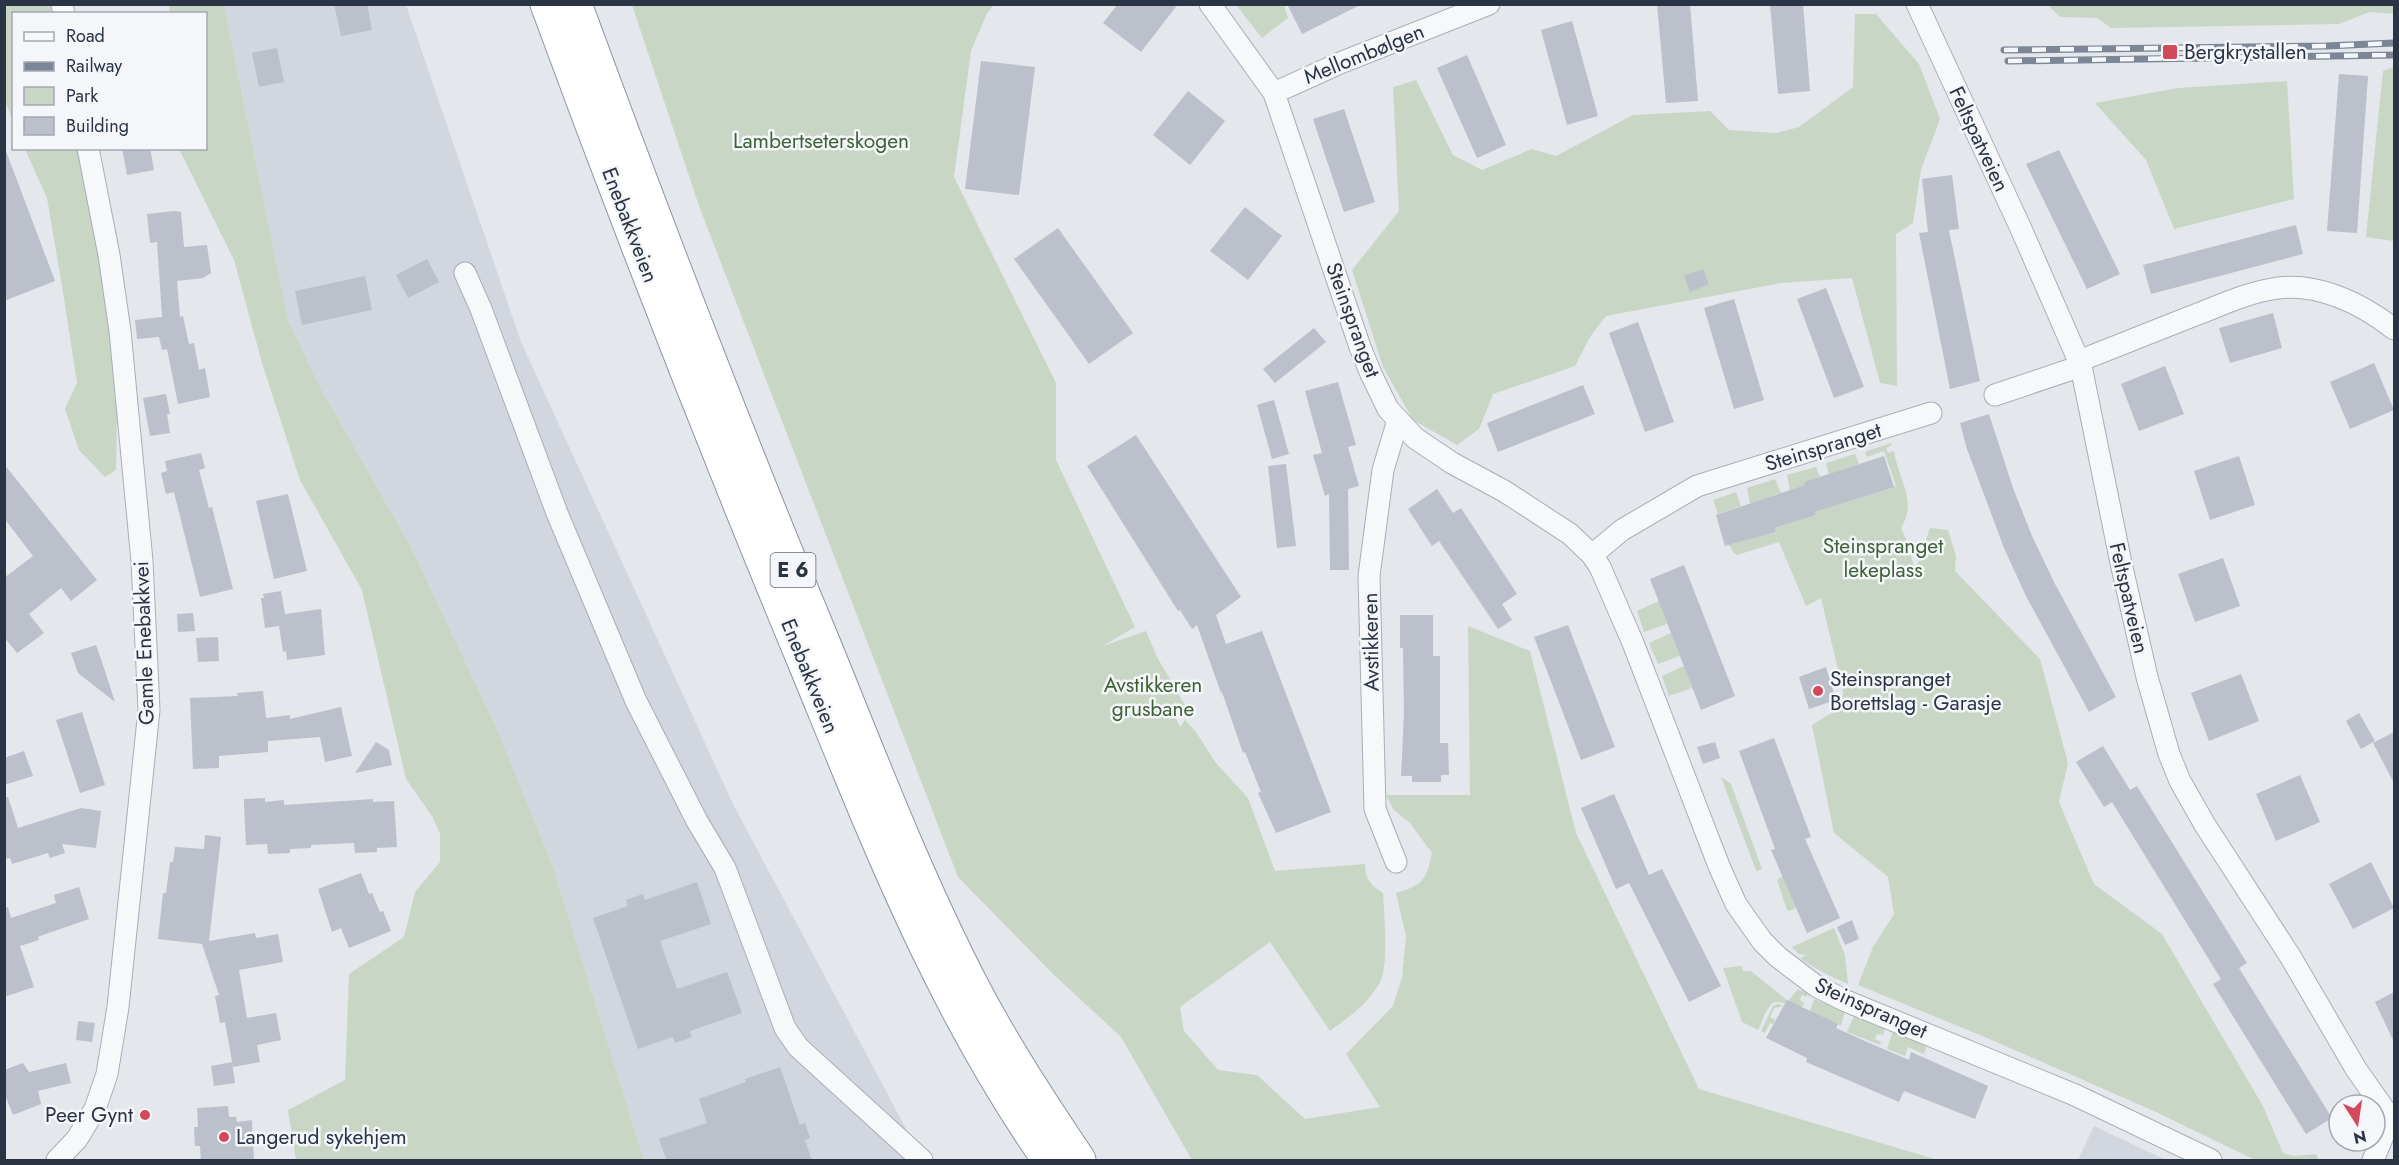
<svg xmlns="http://www.w3.org/2000/svg" width="2399" height="1165" viewBox="0 0 2399 1165" font-family="Jost,sans-serif">
	<style>
		.built { fill: #d2d6de }
		.green { fill: #c9d6c5 }
		.building { fill: #bbc0ca }
		.lines { fill: none; stroke-linecap: round; stroke-linejoin: round }
		.minor-casing { stroke: #a9aeb7; stroke-width: 23 }
		.trunk-casing { stroke: #8b94a3; stroke-width: 35 }
		.minor { stroke: #f7f8fa; stroke-width: 21 }
		.trunk { stroke: #fff; stroke-width: 33 }
		.rail-casing { stroke: #7d8696; stroke-width: 7 }
		.rail { stroke: #f4f6f9; stroke-width: 4.5; stroke-dasharray: 14; stroke-linecap: butt }
		.poi-dot { fill: #d1495b; stroke: #f4f6f9; stroke-width: 2 }
		.labels { text-anchor: middle; stroke-width: 5; stroke-linejoin: round; paint-order: stroke }
		.shield { fill: #f4f6f9; stroke: #676e7b; stroke-width: 1.5 }
		.shield-label { font-size: 20px; font-weight: bold; fill: #2b3445 }
		.poi-label { font-size: 21px; fill: #2b3445; stroke: #f4f6f9; text-anchor: start }
		.street-label { font-size: 21px; fill: #2b3445; stroke: #f4f6f9 }
		.park-label { font-size: 21px; fill: #3f6138; stroke: #f4f6f9 }
	</style>
	<rect width="100%" height="100%" fill="#e4e7ec"/>
	<g class="built">
		<path d="M224,5H406L521,342L733,804L911,1138L929,1160H644L553,867L497,729L411,547L318,383L288,320Z"/>
		<path d="M2094,1126L2166,1160H2078Z"/>
	</g>
	<g class="green">
		<path d="M2394,4V14L2370,12L2339,24L2111,28L2097,18L2060,17L2048,5Z"/>
		<path d="M4,5H57L59,13L14,14L13,121L5,101Z"/>
		<path d="M169,5H224L288,320L318,383L411,547L497,729L553,867L644,1160H296L288,1110L345,1080L349,974L404,937L415,892L440,862V834L432,816L406,779L362,590L300,480L262,363L234,260L179,149L206,148V14L170,13Z"/>
		<path d="M632,5H994L987,13L971,51L954,177L1056,383V460L1135,627L1103,646L1146,631L1157,657L1185,705L1173,712L1180,727L1185,720L1196,732L1216,763L1248,798L1275,871L1365,864C1365,879 1371,886 1383,893C1384,914 1389,964 1380,982C1369,1003 1349,1017 1330,1031L1270,942L1180,1007L1184,1031L1218,1070L1257,1075L1305,1119L1380,1107L1346,1054L1393,1006L1402,977L1406,936L1396,893C1423,885 1426,881 1432,853L1410,823L1394,810L1386,795H1470L1468,626L1530,651L1576,833L1699,1089L1938,1160H1192L1121,1037L1052,973L958,877L699,206Z"/>
		<path d="M1236,5H1284L1288,18L1262,38Z"/>
		<path d="M1855,14H1876L1919,64L1940,119L1921,170L1913,223L1896,234L1897,386L1880,383L1852,278L1781,283L1606,316L1590,337L1575,366L1493,394L1479,429L1457,445L1413,420L1383,367L1352,270L1399,211L1393,87L1416,80L1453,155L1482,170L1532,149L1556,156L1633,115L1710,111L1729,130L1776,133L1799,127L1853,87Z"/>
		<path d="M2394,67V241L2366,237L2383,71Z"/>
		<path d="M2287,81L2294,199L2174,229L2146,160L2095,103L2178,88Z"/>
		<path d="M25,149H82L118,363L116,470L105,477L79,450L65,409L77,383L64,298L47,198Z"/>
		<path d="M1891,443L1892,445L1886,448L1888,453L1894,451C1898,479 1918,501 1901,528L1907,541L1915,571L1930,528L1948,530L1956,556L1955,571L2040,659L2068,763L2059,802L2094,884L2162,934L2263,1106L2283,1153L2293,1156L2316,1154L2319,1160H2255L2156,1112L1992,1040L1858,985L1873,947L1894,914L1888,877L1834,833L1812,725L1842,706L1843,691L1821,598L1806,606L1779,542L1737,555L1733,552L1729,545L1776,532L1775,528L1816,515L1815,512L1896,486L1884,451L1867,457L1865,453L1867,451Z"/>
		<path d="M1855,454L1859,464L1829,474L1826,463Z"/>
		<path d="M1816,467L1820,477L1804,482L1805,485L1790,490L1787,475Z"/>
		<path d="M1775,479L1781,493L1750,504L1747,488Z"/>
		<path d="M1736,492L1741,506L1718,514L1713,500Z"/>
		<path d="M1659,601L1667,624L1644,632L1637,611Z"/>
		<path d="M1671,633L1680,656L1658,664L1649,643Z"/>
		<path d="M1684,666L1692,688L1669,696L1662,676Z"/>
		<path d="M1721,777L1731,784L1762,869L1757,871V873Z"/>
		<path d="M1783,876L1796,908L1789,911L1787,910L1777,880Z"/>
		<path d="M1834,928L1845,955L1848,984C1831,977 1815,969 1800,958L1806,955L1799,954L1792,947Z"/>
		<path d="M1742,966L1743,971H1751L1788,1001L1798,989L1807,993V997L1802,995L1800,1000L1804,1003L1801,1010C1769,995 1772,1000 1758,1030L1742,1022L1723,968Z"/>
		<path d="M1814,999L1845,1011L1841,1026L1810,1012Z"/>
		<path d="M1778,1004L1784,1006L1775,1008L1770,1017L1775,1020L1773,1024L1770,1023L1765,1033L1761,1031L1773,1006Z"/>
		<path d="M1854,1016L1885,1028L1883,1035L1877,1034L1875,1039L1881,1042L1880,1045L1847,1032Z"/>
		<path d="M1895,1032L1925,1045L1926,1048L1924,1054L1908,1047L1905,1056L1887,1049L1892,1034Z"/>
	</g>
	<g class="building">
		<path d="M334,4H367L372,30L341,36Z"/>
		<path d="M1118,4H1178L1141,52L1103,23Z"/>
		<path d="M1287,4H1362L1302,34Z"/>
		<path d="M1657,4H1690L1698,101L1666,103Z"/>
		<path d="M1770,4H1803L1810,91L1778,94Z"/>
		<path d="M1572,21L1598,116L1567,125L1541,30Z"/>
		<path d="M277,48L284,82L259,87L252,53Z"/>
		<path d="M1467,55L1506,145L1477,158L1437,68Z"/>
		<path d="M981,61L1035,67L1019,195L965,189Z"/>
		<path d="M2339,74L2368,76L2357,233L2327,231Z"/>
		<path d="M1188,91L1225,121L1190,165L1153,135Z"/>
		<path d="M1344,109L1375,202L1344,212L1313,119Z"/>
		<path d="M122,148H150L154,170L127,175Z"/>
		<path d="M2059,150L2120,274L2087,289L2026,164Z"/>
		<path d="M6,151L55,281L4,301V152Z"/>
		<path d="M1952,175L1959,229L1949,230L1980,381L1950,389L1919,233L1928,232L1922,179Z"/>
		<path d="M1245,207L1282,236L1248,280L1210,251Z"/>
		<path d="M175,211L181,212L184,247L207,245L211,273L203,278L177,281L180,317L183,316L189,344L194,343L199,370L205,368L210,397L178,404L167,349L162,350L159,337L137,339L135,320L162,317L157,242L150,243L147,214Z"/>
		<path d="M2296,225L2303,254L2151,294L2143,265Z"/>
		<path d="M1058,228L1133,333L1089,364L1014,259Z"/>
		<path d="M427,259L439,282L408,298L396,275Z"/>
		<path d="M1703,269L1709,284L1690,292L1684,276Z"/>
		<path d="M365,276L372,310L302,325L295,291Z"/>
		<path d="M1826,288L1864,387L1834,398L1797,299Z"/>
		<path d="M1734,299L1764,400L1734,409L1704,308Z"/>
		<path d="M2273,313L2282,348L2230,363L2219,328Z"/>
		<path d="M1638,322L1674,422L1645,432L1609,333Z"/>
		<path d="M1314,328L1326,342L1275,383L1263,369Z"/>
		<path d="M2374,363L2394,410L2350,429L2330,382Z"/>
		<path d="M2165,366L2184,414L2139,431L2121,384Z"/>
		<path d="M1338,382L1356,445L1348,447L1359,486L1348,489L1349,570H1330L1329,494L1325,496L1313,455L1322,453L1305,391Z"/>
		<path d="M1583,385L1595,414L1498,452L1487,423Z"/>
		<path d="M166,394L170,414H167L170,433L150,436L143,398Z"/>
		<path d="M1274,400L1289,454L1272,459L1257,405Z"/>
		<path d="M1989,414L2013,488L2032,536L2054,582L2116,697L2089,712L2026,596L2004,548L1967,449L1960,423Z"/>
		<path d="M1136,435L1241,597L1216,615L1226,644L1262,631L1331,812L1276,833L1258,793L1261,792L1245,752L1243,753L1222,692L1221,693L1197,625L1192,629L1180,610L1178,611L1087,466Z"/>
		<path d="M201,453L205,468L199,470L209,508L212,507L233,589L200,597L174,492L166,494L161,473L167,471L165,461Z"/>
		<path d="M1884,456L1894,487L1815,512L1816,515L1775,528L1776,532L1725,546L1716,515L1805,485L1804,482Z"/>
		<path d="M2239,456L2255,505L2210,520L2194,471Z"/>
		<path d="M4,464L97,580L71,601L61,588L29,614L44,633L17,653L4,637V578L33,556L4,518Z"/>
		<path d="M1286,464L1296,546L1277,548L1268,466Z"/>
		<path d="M1437,489L1453,513L1461,508L1517,594L1502,604L1512,620L1498,629L1439,541L1432,546L1408,509Z"/>
		<path d="M288,494L307,571L274,579L256,501Z"/>
		<path d="M2223,558L2240,606L2195,622L2178,574Z"/>
		<path d="M1684,565L1735,696L1701,710L1650,579Z"/>
		<path d="M281,591L285,614L321,609L325,655L287,660L286,651L283,652L279,626L265,628L261,598H264L263,594Z"/>
		<path d="M193,613L195,631L178,632L177,614Z"/>
		<path d="M1400,615H1433V656H1440V743H1448L1449,775H1441V782H1412V776H1401L1404,714L1403,648H1400Z"/>
		<path d="M1568,625L1615,747L1581,760L1534,637Z"/>
		<path d="M218,637L219,661L198,662L196,638Z"/>
		<path d="M96,645L101,659L115,702L78,673L71,653Z"/>
		<path d="M1826,667L1836,700L1809,709L1799,677Z"/>
		<path d="M2241,674L2259,721L2209,741L2191,693Z"/>
		<path d="M263,691L266,718L290,715V719L341,707L352,756L325,762L320,737L268,741V752L219,756V768L193,769L190,698L238,696L237,693Z"/>
		<path d="M82,712L105,785L80,793L56,720Z"/>
		<path d="M2359,713L2375,741L2361,749L2346,721Z"/>
		<path d="M2394,732V783L2373,743Z"/>
		<path d="M1774,738L1811,837L1805,839L1840,918L1807,933L1771,850L1775,849L1739,751Z"/>
		<path d="M376,742L389,750L392,765L355,773Z"/>
		<path d="M1715,742L1720,758L1703,764L1697,747Z"/>
		<path d="M2103,746L2130,790L2137,786L2247,963L2239,968L2332,1118L2306,1134L2213,984L2221,979L2112,802L2104,807L2076,762Z"/>
		<path d="M24,751L33,776L4,785V758Z"/>
		<path d="M2300,775L2320,822L2276,841L2256,794Z"/>
		<path d="M1614,794L1649,875L1662,869L1721,986L1689,1002L1629,883L1616,889L1581,808Z"/>
		<path d="M4,797H8L18,828L81,808L101,811L96,848L62,844L65,853L50,858L48,853L12,864L10,858L4,859Z"/>
		<path d="M265,798V802L284,800V805L373,799V802L394,801L397,847L377,848V852L355,853L354,843L311,845V848L290,849V853L268,854L267,844L246,845L244,805V799Z"/>
		<path d="M205,835L221,837L209,941L255,933L256,938L278,934L283,962L239,970L247,1018L276,1013L281,1040L257,1045L260,1062L233,1067L225,1022L220,1023L215,996L219,995L202,944L158,939L163,893H166L170,862H173L175,847L204,849Z"/>
		<path d="M2371,862L2394,908L2353,929L2329,884Z"/>
		<path d="M361,873L369,894L372,893L380,912L383,911L391,931L349,948L341,928L332,932L318,889Z"/>
		<path d="M697,882L711,924L660,941L677,989L727,972L742,1013L690,1031L692,1037L675,1043L673,1037L638,1049L593,918L628,906L626,900L643,894L645,900Z"/>
		<path d="M79,887L89,919L40,936L38,937L39,940L20,946L34,987L4,997V908L8,907L11,918L56,903L54,895Z"/>
		<path d="M1852,920L1859,939L1845,945L1837,927Z"/>
		<path d="M2394,992V1042L2375,1002Z"/>
		<path d="M1787,1000L1838,1024L1836,1028L1867,1042L1909,1060L1911,1052L1988,1086L1975,1119L1904,1091L1899,1102L1806,1062L1807,1058L1766,1038Z"/>
		<path d="M78,1021L95,1023L92,1042L76,1040Z"/>
		<path d="M232,1062L235,1083L214,1086L211,1066Z"/>
		<path d="M23,1063L29,1072L66,1063L71,1083L38,1091L41,1104L13,1115L4,1093V1070Z"/>
		<path d="M780,1067L800,1125L805,1123L810,1138L805,1140L812,1161H667L659,1139L707,1123L699,1099L746,1082L745,1079Z"/>
		<path d="M228,1106L229,1117H236L237,1122L252,1120L254,1161H201L200,1146H195L194,1127H198L197,1108Z"/>
	</g>
	<g class="lines">
		<g class="minor-casing">
			<g id="minor">
				<path d="M62,4L64,14"/>
				<path d="M1210,4L1274,93L1360,347L1371,374L1388,409L1415,438L1452,463L1504,491L1570,534L1592,555L1600,567L1633,643L1719,866L1736,904L1762,941L1778,957L1816,986L1846,1001L2075,1095L2211,1160"/>
				<path d="M1917,4L2022,231L2081,366L2121,563L2147,677L2169,754L2180,781L2205,825L2290,956L2356,1069L2391,1119"/>
				<path d="M1274,93L1340,63L1489,4"/>
				<path d="M465,273L481,309L557,513L636,701L697,821L725,868L785,1028L798,1047L922,1160"/>
				<path d="M2079,361C2116,346 2153,332 2190,317C2217,307 2243,294 2272,289C2316,281 2361,303 2394,329"/>
				<path d="M1995,395L2081,366"/>
				<path d="M1592,555L1622,530L1697,486L1931,413"/>
				<path d="M1396,862L1375,809L1369,576L1383,470L1398,420"/>
				<path d="M57,1160L77,1139L95,1109L107,1074L118,1007L149,710L142,561L120,331L109,255L88,148"/>
				<path d="M2373,1160L2384,1134L2394,1115"/>
			</g>
		</g>
		<g class="trunk-casing">
			<g id="trunk">
				<path d="M547,4C629,227 715,447 806,666C877,839 941,1006 1049,1160"/>
				<path d="M575,4C654,219 736,433 824,644C870,757 914,873 970,982C1002,1044 1040,1102 1079,1160"/>
			</g>
		</g>
		<use href="#minor" class="minor"/>
		<use href="#trunk" class="trunk"/>
		<g class="rail-casing">
			<g id="rail">
				<path d="M2004,50L2326,46L2394,43"/>
				<path d="M2008,61L2394,55"/>
			</g>
		</g>
		<use href="#rail" class="rail"/>
	</g>
	<g class="poi-dot">
		<rect x="2162" y="44" width="16" height="16" rx="3"/>
		<circle cx="1818" cy="691" r="6"/>
		<circle cx="145" cy="1115" r="6"/>
		<circle cx="224" cy="1137" r="6"/>
	</g>
	<g class="labels">
		<rect class="shield" x="770.5" y="553" width="45" height="34" rx="4.5"/>
		<g class="shield-label">
			<text x="793" y="577">E 6</text>
		</g>
		<g class="poi-label">
			<text x="2184" y="59">Bergkrystallen</text>
			<text x="1830" y="686">Steinspranget<tspan x="1830" dy="24">Borettslag - Garasje</tspan></text>
			<text x="133" y="1122" text-anchor="end">Peer Gynt</text>
			<text x="236" y="1144">Langerud sykehjem</text>
		</g>
		<g class="street-label">
			<text transform="translate(1364 54) rotate(-22)" y="7">Mellombølgen</text>
			<text transform="translate(1979 139) rotate(65)" y="7">Feltspatveien</text>
			<text transform="translate(630 225) rotate(69)" y="7">Enebakkveien</text>
			<text transform="translate(1353 320) rotate(70)" y="7">Steinspranget</text>
			<text transform="translate(1823 447) rotate(-17)" y="7">Steinspranget</text>
			<text transform="translate(2129 598) rotate(77)" y="7">Feltspatveien</text>
			<text transform="translate(1371 642) rotate(-91)" y="7">Avstikkeren</text>
			<text transform="translate(144 643) rotate(-92)" y="7">Gamle Enebakkvei</text>
			<text transform="translate(810 676) rotate(68)" y="7">Enebakkveien</text>
			<text transform="translate(1871 1008) rotate(24)" y="7">Steinspranget</text>
		</g>
		<g class="park-label">
			<text x="821" y="148">Lambertseterskogen</text>
			<text x="1883" y="553">Steinspranget<tspan x="1883" dy="24">lekeplass</tspan></text>
			<text x="1153" y="692">Avstikkeren<tspan x="1153" dy="24">grusbane</tspan></text>
		</g>
	</g>
	<rect width="2399" height="1165" fill="none" stroke="#2b3445" stroke-width="12"/>
	<rect x="12" y="12" width="195" height="138" fill="#f4f6f9" stroke="#a4a8b1" stroke-width="1.5"/>
	<rect x="24" y="32" width="30" height="9" fill="#f7f8fa" stroke="#a4a8b1" stroke-width="1.5"/>
	<text x="66" y="42" font-size="18" fill="#2b3445">Road</text>
	<rect x="24" y="62" width="30" height="9" fill="#7d8696" stroke="#a4a8b1" stroke-width="1.5"/>
	<text x="66" y="72" font-size="18" fill="#2b3445">Railway</text>
	<rect x="24" y="87" width="30" height="18" fill="#c9d6c5" stroke="#a4a8b1" stroke-width="1.5"/>
	<text x="66" y="102" font-size="18" fill="#2b3445">Park</text>
	<rect x="24" y="117" width="30" height="18" fill="#bbc0ca" stroke="#a4a8b1" stroke-width="1.5"/>
	<text x="66" y="132" font-size="18" fill="#2b3445">Building</text>
	<g transform="translate(2357 1123) rotate(168)"><circle r="28" fill="#f4f6f9" stroke="#a4a8b1" stroke-width="1.5"/>
	<path d="M0-4.5L10 22L0 15L-10 22Z" fill="#d1495b"/>
	<text y="-9" font-size="16" font-weight="bold" text-anchor="middle" fill="#2b3445">N</text>
	</g>
</svg>
